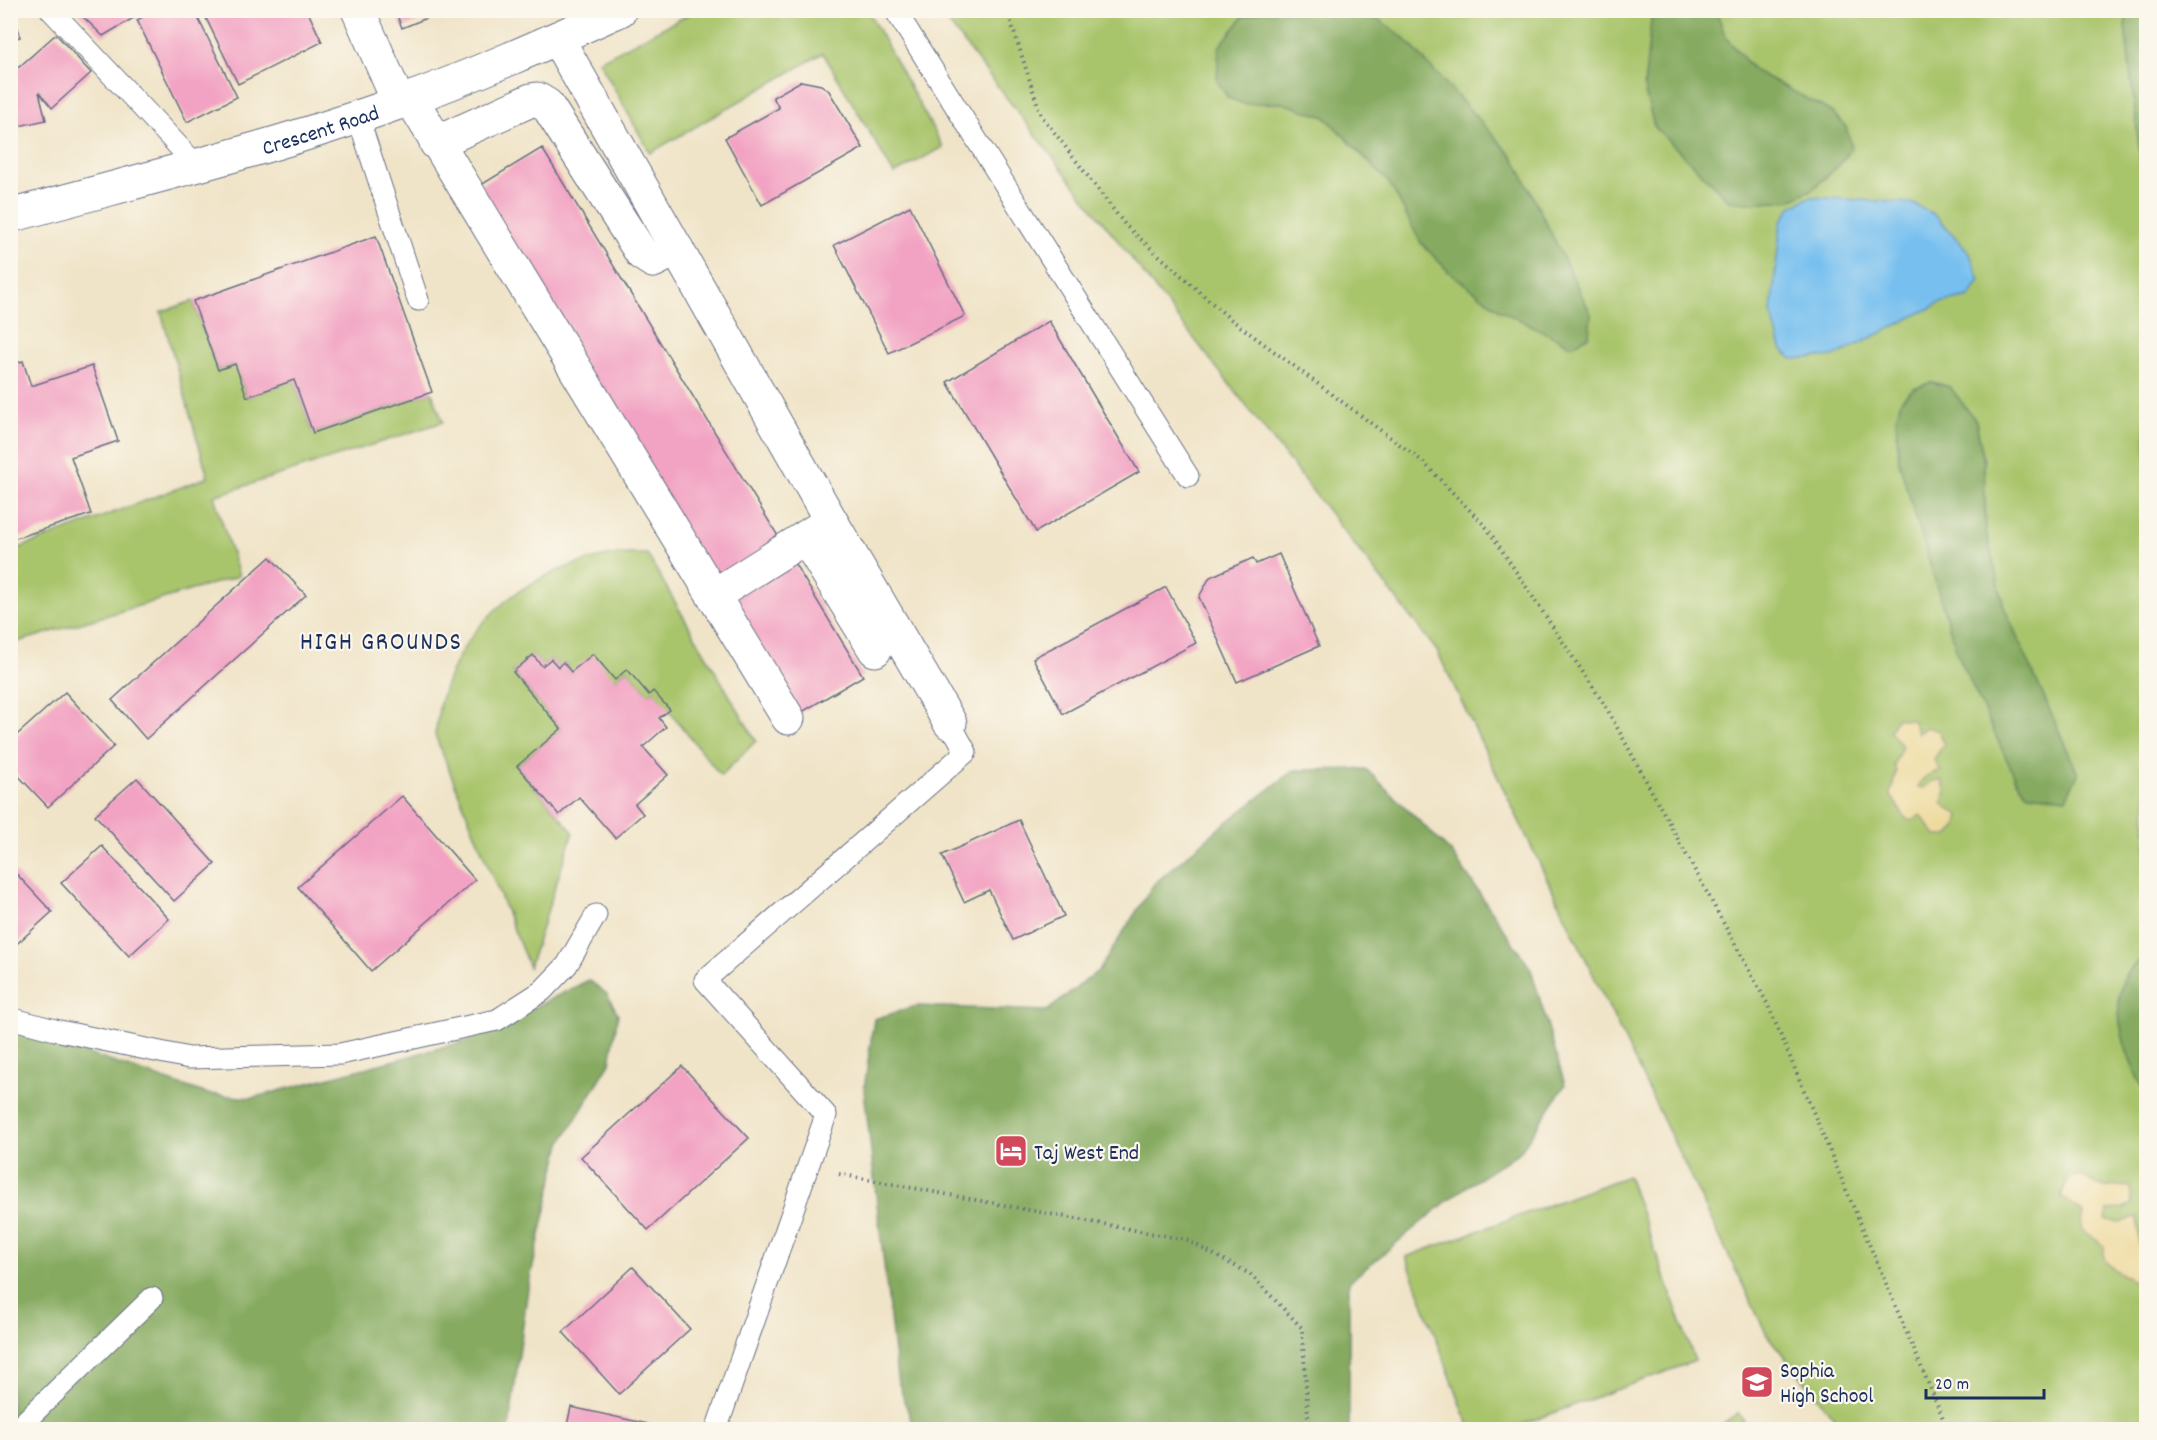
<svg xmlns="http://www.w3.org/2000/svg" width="2157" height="1440" viewBox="0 0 2157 1440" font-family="Dekko,sans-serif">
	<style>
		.green { fill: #a9c56c; stroke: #627a65; stroke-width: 1.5 }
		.forest { fill: #86aa60; stroke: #506c5f; stroke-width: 1.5 }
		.sand { fill: #eeda9e; stroke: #84847e; stroke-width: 1.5 }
		.water { fill: #76bfef; stroke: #4877a6; stroke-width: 1.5 }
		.building { fill: #f2a2c2 }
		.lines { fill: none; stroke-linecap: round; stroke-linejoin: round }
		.lane-casing { stroke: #666e83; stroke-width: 23 }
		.street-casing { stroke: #666e83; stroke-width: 35 }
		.path { stroke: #666e83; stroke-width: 4; stroke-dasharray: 1.5 4.5; stroke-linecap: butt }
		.lane { stroke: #fff; stroke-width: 21 }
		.street { stroke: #fff; stroke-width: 33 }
		.labels { text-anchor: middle; stroke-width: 4.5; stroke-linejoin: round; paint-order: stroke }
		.street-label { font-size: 22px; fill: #1b2f5e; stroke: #fbf7ec }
		.poi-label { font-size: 22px; fill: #1b2f5e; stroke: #fbf7ec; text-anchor: start }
		.quarter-label { font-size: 26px; letter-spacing: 1.5px; fill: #1b2f5e; stroke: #fbf7ec }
	</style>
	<rect width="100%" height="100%" fill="#fbf7ec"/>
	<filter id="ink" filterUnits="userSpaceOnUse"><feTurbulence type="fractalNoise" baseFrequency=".0167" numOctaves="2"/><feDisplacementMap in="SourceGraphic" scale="12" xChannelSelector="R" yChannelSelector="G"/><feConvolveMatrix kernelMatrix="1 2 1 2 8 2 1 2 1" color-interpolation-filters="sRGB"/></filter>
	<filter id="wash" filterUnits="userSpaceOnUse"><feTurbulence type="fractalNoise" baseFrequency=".008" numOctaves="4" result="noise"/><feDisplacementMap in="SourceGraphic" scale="24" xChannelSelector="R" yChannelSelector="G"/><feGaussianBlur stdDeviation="1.35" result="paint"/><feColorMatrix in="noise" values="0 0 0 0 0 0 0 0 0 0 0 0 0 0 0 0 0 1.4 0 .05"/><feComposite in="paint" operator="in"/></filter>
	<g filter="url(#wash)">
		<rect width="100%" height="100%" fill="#f0e4c8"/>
		<g class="green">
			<path d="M695,11H868L943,147L894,174L823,53L650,153L599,61Z"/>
			<path d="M939,11H2146V1429H1843L1767,1335L1437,651Z"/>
			<path d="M193,301L218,370L235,364L247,397L294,380L313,433L432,392L443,422L214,496L239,576L11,644V551L208,477L161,312Z"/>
			<path d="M618,554H647L756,741L721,776L653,691L649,695L627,669L615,680L571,672L564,663L558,667L551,659L542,666L533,655L513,672L561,729L517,766L573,832L529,967L435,735C437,724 438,713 440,703C464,615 533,568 618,554Z"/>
			<path d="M1628,1176L1695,1361L1509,1429H1470L1406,1257Z"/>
			<path d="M1738,1413L1750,1429H1715Z"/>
		</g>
		<g class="forest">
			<path d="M1263,11H1361L1370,13L1405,39L1514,158L1591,314L1589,336L1572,346L1500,310L1450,273L1421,243L1390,184L1325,117L1282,103L1244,104L1228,98L1217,81L1219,47L1243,17Z"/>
			<path d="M1652,11H1716L1726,38L1755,71L1832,112L1846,127L1852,148L1840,164L1813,189L1790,200L1748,203L1729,201L1654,126L1644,88Z"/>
			<path d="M2128,11H2146V208L2125,26Z"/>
			<path d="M1932,382L1950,387L1976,421L1984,462L1986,531L2004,607L2078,774L2066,798L2028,794L2016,779L1957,653L1899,462L1896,420L1901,400L1914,388Z"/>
			<path d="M1366,769L1452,853L1531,969L1565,1085L1520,1152L1457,1193L1349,1282V1429H914L897,1378L864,1090L874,1019L916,1006L1047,1011L1099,970L1154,884L1218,829L1294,770Z"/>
			<path d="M2146,957V1093C2125,1059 2097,980 2146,957Z"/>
			<path d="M589,980L607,994L618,1014L610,1063L561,1143L528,1288L509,1429L11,1430V1028L208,1094L252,1098L466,1041Z"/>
		</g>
		<g class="sand">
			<path d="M1896,718L1912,720L1918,733L1927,727L1939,731L1944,744L1934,759L1940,771C1929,774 1921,777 1918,788H1924L1932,781L1941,780L1946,791L1941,803L1959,815L1956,828L1948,836H1936L1921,815L1911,821L1905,818L1890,794L1896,772L1894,765L1902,746L1890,731Z"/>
			<path d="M2081,1176L2105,1188L2116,1186L2130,1187L2132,1204L2124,1209L2108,1210L2106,1220L2119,1222L2138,1218L2139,1245H2146V1275L2133,1281L2115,1270L2104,1260V1246L2082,1230L2081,1224L2084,1214C2078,1207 2069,1203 2061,1196L2070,1177Z"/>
		</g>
		<path class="water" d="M1810,197L1912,203L1936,216L1969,252L1980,280L1970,297L1940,303L1835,356L1792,359L1781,348L1771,312L1781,222L1791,207Z"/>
		<g id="blocks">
			<g class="building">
				<path d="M10,10H13L20,37L10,40Z"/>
				<path d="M76,10H147L103,36Z"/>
				<path d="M156,10H194L237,97L187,122L137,20Z"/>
				<path d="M202,10H307L322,42L238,84Z"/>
				<path d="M395,10H444V11L402,28Z"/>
				<path d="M56,34L91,73L52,108L39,92L46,120L10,128V69L19,67Z"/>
				<path d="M801,81L821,85L829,91L863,148L762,205L725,138L779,108L773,97Z"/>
				<path d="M542,148L863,676L797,715L476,188Z"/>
				<path d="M910,206L965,316L889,353L834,245Z"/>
				<path d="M376,236L432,392L313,433L294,380L247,397L235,364L218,370L193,301Z"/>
				<path d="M1049,321L1139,472L1036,532L947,382Z"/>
				<path d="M23,361L31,386L92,366L118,441L71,457L91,514L10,540V365Z"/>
				<path d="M1279,554L1319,646L1237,682L1199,597L1210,577L1253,558L1256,564Z"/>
				<path d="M270,557L306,595L146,739L112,700Z"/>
				<path d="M1166,587L1196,643L1063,714L1033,658Z"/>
				<path d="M593,654L615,680L627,669L649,695L653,691L670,710L659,718L666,727L643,747L668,775L635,804L643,814L615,838L579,797L559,815L517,766L561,729L513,672L533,655L542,666L551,659L558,667L563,662L571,672Z"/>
				<path d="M65,692L114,746L48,807L10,767V741Z"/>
				<path d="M137,778L215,864L174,901L95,815Z"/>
				<path d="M402,796L475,880L371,971L298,887Z"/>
				<path d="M1019,820L1064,916L1013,940L989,890L964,902L942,855Z"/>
				<path d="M102,846L169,919L129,956L61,883Z"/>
				<path d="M10,867L52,912L10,950Z"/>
				<path d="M682,1066L749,1138L648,1230L581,1157Z"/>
				<path d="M633,1267L690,1329L619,1394L563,1332Z"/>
				<path d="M571,1407L648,1424L647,1430H566Z"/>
			</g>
		</g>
	</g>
	<g filter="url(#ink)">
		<use href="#blocks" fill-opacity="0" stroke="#666e83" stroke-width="1.5"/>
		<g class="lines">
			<g class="lane-casing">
				<g id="lane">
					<path d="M51,10L197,166"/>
					<path d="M895,10L1188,476"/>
					<path d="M358,117L418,300"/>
					<path d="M10,1018L55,1030L189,1058L340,1054L497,1020L542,991L567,965L596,915"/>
					<path d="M16,1430L152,1298"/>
					<path d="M716,1430L826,1115L705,980L966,752L950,723"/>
				</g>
			</g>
			<g class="street-casing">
				<g id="street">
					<path d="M358,10L399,103"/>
					<path d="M557,38L831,521L950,723"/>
					<path d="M411,99L788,718"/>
					<path d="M436,143L531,100L537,99L547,105L642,254L653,261L677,249"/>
					<path id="s1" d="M10,216C140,180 271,149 398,103C473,76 547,43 620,10"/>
					<path d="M806,538L875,650"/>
					<path d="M713,596L831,521"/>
				</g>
			</g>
			<g class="path">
				<path d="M1007,10L1041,115L1126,226L1229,318L1422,461L1487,528L1606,707L1767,1003L1948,1430"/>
				<path d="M839,1174L1187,1240L1250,1274L1302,1328L1309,1430"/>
			</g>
			<use href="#lane" class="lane"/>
			<use href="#street" class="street"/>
		</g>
	</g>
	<defs>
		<g id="hotel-square" transform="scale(1.725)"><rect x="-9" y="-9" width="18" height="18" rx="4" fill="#d1495b" stroke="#fbf7ec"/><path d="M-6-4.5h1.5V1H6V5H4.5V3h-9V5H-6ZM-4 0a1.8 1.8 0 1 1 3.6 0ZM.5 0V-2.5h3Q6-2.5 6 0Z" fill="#fff"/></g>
		<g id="school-square" transform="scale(1.725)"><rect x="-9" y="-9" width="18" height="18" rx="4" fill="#d1495b" stroke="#fbf7ec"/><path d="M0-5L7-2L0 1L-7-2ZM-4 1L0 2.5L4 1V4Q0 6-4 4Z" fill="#fff"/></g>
	</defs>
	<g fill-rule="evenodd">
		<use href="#hotel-square" x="1011" y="1151"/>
		<use href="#school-square" x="1757" y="1382"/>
	</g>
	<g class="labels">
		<g class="street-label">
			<text dy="8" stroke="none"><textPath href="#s1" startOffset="322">Crescent Road</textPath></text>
		</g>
		<g class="poi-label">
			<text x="1034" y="1159">Taj West End</text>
			<text x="1780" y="1377">Sophia<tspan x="1780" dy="25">High School</tspan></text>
		</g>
		<g class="quarter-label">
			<text x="381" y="649">HIGH GROUNDS</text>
		</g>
	</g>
	<rect width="2157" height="1440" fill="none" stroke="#fbf7ec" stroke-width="36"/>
	<path d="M1926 1389v9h118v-9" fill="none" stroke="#1b2f5e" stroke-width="3"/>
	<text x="1935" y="1389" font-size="18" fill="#1b2f5e" stroke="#fbf7ec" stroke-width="4.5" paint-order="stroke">20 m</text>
</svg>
